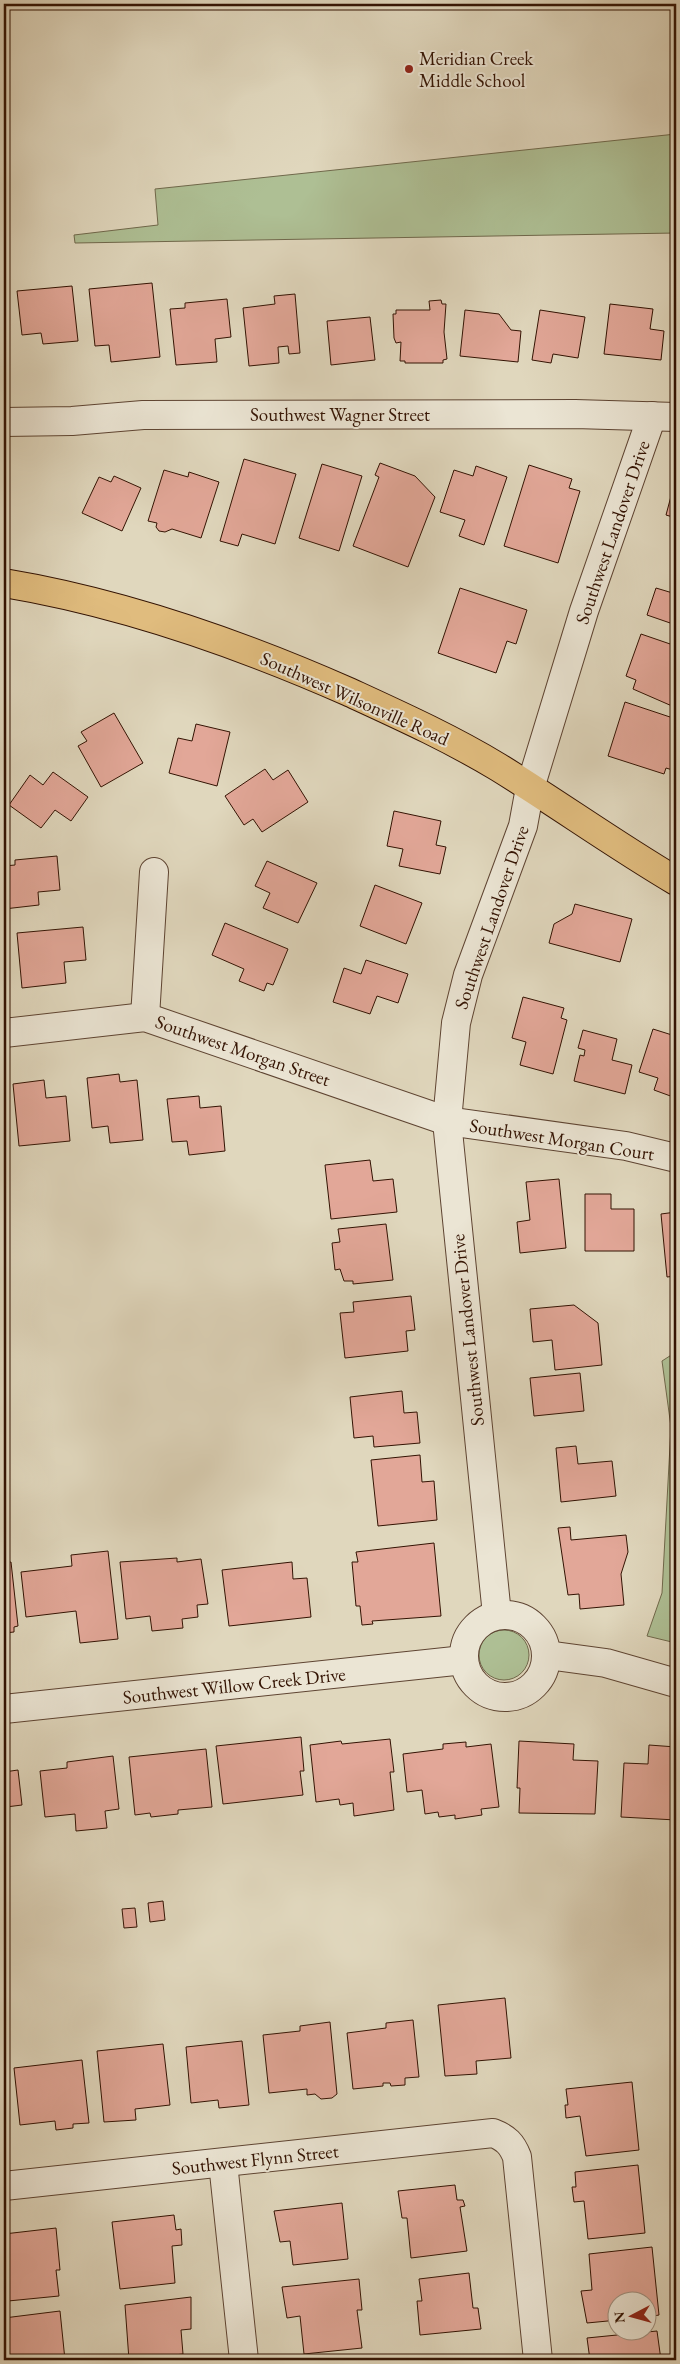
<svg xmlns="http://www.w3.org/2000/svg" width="680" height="2364" viewBox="0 0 680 2364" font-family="'EB Garamond',serif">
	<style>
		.green { fill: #aebf94; stroke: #70694c }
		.building { fill: #e2a798; stroke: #331303 }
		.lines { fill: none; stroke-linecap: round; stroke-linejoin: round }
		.minor-casing { stroke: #5e4432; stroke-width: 30 }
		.major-casing { stroke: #331303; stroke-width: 30 }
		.minor { stroke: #ebe5d4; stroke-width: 28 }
		.major { stroke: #e0bc7e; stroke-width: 28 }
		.poi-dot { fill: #8f2418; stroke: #ebe5d4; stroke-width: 2 }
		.labels { text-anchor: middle; stroke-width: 4; stroke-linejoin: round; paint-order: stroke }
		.poi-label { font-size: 19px; fill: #331303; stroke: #ebe5d4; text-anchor: start }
		.street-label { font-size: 19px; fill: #331303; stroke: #ebe5d4 }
	</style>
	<rect width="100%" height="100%" fill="#e0d7bd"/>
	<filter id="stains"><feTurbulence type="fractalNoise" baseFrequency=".004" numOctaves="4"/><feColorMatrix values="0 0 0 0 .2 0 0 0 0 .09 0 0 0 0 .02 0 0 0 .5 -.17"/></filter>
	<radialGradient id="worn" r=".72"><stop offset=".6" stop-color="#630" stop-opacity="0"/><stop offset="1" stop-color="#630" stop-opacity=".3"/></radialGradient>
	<g class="green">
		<path d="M676,134V233L75,243L74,235L158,225L155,189Z"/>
		<path d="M676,1352V1643L647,1636L662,1593L671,1427L662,1361Z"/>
		<circle cx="504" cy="1655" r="25"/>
	</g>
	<g class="building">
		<path d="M152,283L160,357L111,362L109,345L95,346L89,289Z"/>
		<path d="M72,286L78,341L43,344L41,333L22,335L17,291Z"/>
		<path d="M295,294L300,353L289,354L288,346L278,347L279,363L249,366L243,308L275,304L274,296Z"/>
		<path d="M227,299L231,337L215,339L217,362L176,365L170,309L185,308V303Z"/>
		<path d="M441,300L442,304H446L444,332L447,359L443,360V363H405V361H400L401,342L396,343L394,338L393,314H396V310H430L429,301Z"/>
		<path d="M610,304L653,309L650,329L664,331L661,360L604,354Z"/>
		<path d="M465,310L499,314L511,330L521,331L518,362L460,356Z"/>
		<path d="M540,310L585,317L578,358L553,354L551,363L532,360Z"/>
		<path d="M370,317L375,360L331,365L327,321Z"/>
		<path d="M244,459L296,474L275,544L242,534L238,546L220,541Z"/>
		<path d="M380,463L415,476L435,497L408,567L353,546L379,477L375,475Z"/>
		<path d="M322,464L362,476L339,551L299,538Z"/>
		<path d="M529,465L572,479L569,488L580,491L558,563L504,546Z"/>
		<path d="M476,466L507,477L484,545L459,536L465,520L440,512L454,470L473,476Z"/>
		<path d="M164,470L188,477L189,472L219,482L201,538L172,529L165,532L159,531L156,527L157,523L148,521Z"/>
		<path d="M114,476L141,488L122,531L82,513L99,477L111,482Z"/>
		<path d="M674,485H676V518L666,515Z"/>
		<path d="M460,588L527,610L516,644L507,641L496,673L438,653Z"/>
		<path d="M656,588L676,594V625L647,615Z"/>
		<path d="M641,634L676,646V693L672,706L633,689L636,680L626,676Z"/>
		<path d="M625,702L676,719V771L666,768L664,774L608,756Z"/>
		<path d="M114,713L143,763L101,787L78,746L87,741L81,732Z"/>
		<path d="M196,724L230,732L217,786L169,773L178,738L192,741Z"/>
		<path d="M265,769L273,780L288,770L308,802L262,832L253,819L244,825L225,796Z"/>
		<path d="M53,772L88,797L71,821L55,810L41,828L9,805L30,775L43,785Z"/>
		<path d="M394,811L441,821L436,845L446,847L440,874L399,866L403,849L387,846Z"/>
		<path d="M57,856L60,890L38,892L39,905L4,909V866L15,865V860Z"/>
		<path d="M267,861L317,883L298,923L263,908L270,893L255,886Z"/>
		<path d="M375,885L422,903L406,944L360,926Z"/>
		<path d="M575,904L632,919L620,962L549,943L554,924L572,914Z"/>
		<path d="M225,923L288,949L273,985L267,983L264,991L239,981L244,969L212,955Z"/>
		<path d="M83,927L86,960L64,962L66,983L22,988L17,933Z"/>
		<path d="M366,960L408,974L398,1003L377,996L370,1014L333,1002L344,968L361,974Z"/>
		<path d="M523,997L564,1008L561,1018L567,1020L553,1074L520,1065L526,1042L512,1038Z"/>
		<path d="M653,1029L672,1035L674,1029L676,1030V1098L654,1090L658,1078L639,1072Z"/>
		<path d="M583,1030L617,1039L612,1060L632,1065L625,1094L574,1081L580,1055L584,1056L585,1050L578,1048Z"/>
		<path d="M119,1074L120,1082L137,1080L143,1140L110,1143L108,1126L92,1128L87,1078Z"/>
		<path d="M44,1080L46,1098L66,1096L70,1141L19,1146L13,1084Z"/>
		<path d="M199,1096L200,1108L221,1106L225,1151L189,1155L187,1141L172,1142L167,1099Z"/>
		<path d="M370,1160L373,1181L393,1179L397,1212L331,1219L325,1165Z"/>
		<path d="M559,1179L566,1248L520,1253L517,1222L530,1220L526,1182Z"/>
		<path d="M585,1194H611V1209H634V1251H585Z"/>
		<path d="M676,1212V1276L667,1277L661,1214Z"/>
		<path d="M386,1224L393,1280L353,1284V1281H344L340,1269L335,1270L332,1243L340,1242L338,1229Z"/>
		<path d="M411,1296L415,1330L406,1331L408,1351L345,1358L340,1313L354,1312L353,1302Z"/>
		<path d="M574,1305L598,1323L602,1365L555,1370L552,1340L533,1342L530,1309Z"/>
		<path d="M580,1373L584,1411L534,1416L530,1378Z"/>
		<path d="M402,1391L404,1413L417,1412L420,1443L374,1447L373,1436L354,1438L350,1397Z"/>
		<path d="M576,1446L578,1464L612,1461L616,1496L561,1502L556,1448Z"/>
		<path d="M420,1455L422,1482L434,1481L437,1520L378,1526L371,1460Z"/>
		<path d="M570,1527L571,1540L626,1535L628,1552L621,1574L624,1605L580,1609L579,1594L568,1595L558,1528Z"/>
		<path d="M434,1543L441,1616L372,1621L373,1624L362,1625L360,1606H356L352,1562H358L356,1552Z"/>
		<path d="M108,1551L118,1639L80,1643L76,1611L26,1617L21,1572L72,1566L71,1555Z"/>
		<path d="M177,1558V1562L201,1559L208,1604L197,1605L198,1617L182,1619L183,1628L152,1631L150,1616L126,1619L120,1562Z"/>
		<path d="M11,1562L18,1626L14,1627V1632L4,1633V1563Z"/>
		<path d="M292,1562L293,1579L307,1578L311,1617L229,1626L222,1570Z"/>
		<path d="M301,1737L304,1771H300L303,1795L223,1804L216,1746Z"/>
		<path d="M390,1739L394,1772H390L394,1810L354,1816L353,1803L340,1805L339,1799L316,1802L310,1745L341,1741L342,1744Z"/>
		<path d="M519,1741L574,1744L573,1760L598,1761L595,1814L519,1813L520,1788H517Z"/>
		<path d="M466,1742V1747L491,1744L499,1807L481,1809L482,1815L455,1819V1815L439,1817L438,1812L425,1814L422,1790L407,1792L403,1754L443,1749V1744Z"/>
		<path d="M649,1745L676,1747V1820L621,1817L624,1763L648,1764Z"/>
		<path d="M206,1749L212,1807L178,1810V1814L151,1817L150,1813L135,1815L129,1757Z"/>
		<path d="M113,1756L119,1809L105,1811L107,1828L76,1831L75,1814L45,1817L40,1771L67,1768V1762Z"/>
		<path d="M18,1770L22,1805L6,1807L9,1833L4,1834V1772Z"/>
		<path d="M163,1901L165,1920L150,1922L148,1903Z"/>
		<path d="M135,1908L137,1927L124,1928L122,1909Z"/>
		<path d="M505,1998L511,2058L476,2061L477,2074L445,2076L438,2005Z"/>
		<path d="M413,2020L419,2077L405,2078V2085L391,2086L390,2083H383V2086L353,2089L347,2033L386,2028V2023Z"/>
		<path d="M330,2022L337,2094L332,2098L321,2099L315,2094L307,2095V2089L269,2093L263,2035L300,2031V2026Z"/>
		<path d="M242,2041L249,2105L219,2108L218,2100L191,2103L186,2047Z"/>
		<path d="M163,2044L170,2105L135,2109L136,2120L104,2122L97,2051Z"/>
		<path d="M82,2060L89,2123L73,2124V2128L56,2130L55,2121L20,2125L14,2068Z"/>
		<path d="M632,2082L639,2150L586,2156L580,2116L566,2118L565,2105H568L566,2089Z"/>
		<path d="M638,2165L645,2233L588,2239L584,2201L574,2202L572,2187H576L575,2172Z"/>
		<path d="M455,2185L457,2200H463L465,2206L460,2207L467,2251L411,2258L407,2218H402L398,2191Z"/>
		<path d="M342,2203L348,2259L293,2265L290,2241L280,2242L274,2211Z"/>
		<path d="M174,2215L176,2230L181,2229L182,2245L172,2246L175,2283L120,2289L112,2222Z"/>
		<path d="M56,2228L60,2270H56L59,2296L8,2301L4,2270V2234Z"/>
		<path d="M652,2247L659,2315L648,2317V2302H618V2320L587,2323L581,2291L592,2290L589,2254Z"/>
		<path d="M469,2273L473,2308H478L481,2329L420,2335L417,2301H422L419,2279Z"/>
		<path d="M359,2279L362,2310H357L362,2348L304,2354L300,2316L287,2318L282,2287Z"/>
		<path d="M191,2297V2329L181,2330L183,2354L129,2360L125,2305Z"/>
		<path d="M60,2311L65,2360H9L8,2347H4V2318Z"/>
		<path d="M657,2331L661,2360H590L587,2338Z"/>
		<path d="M491,2355L492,2360H445Z"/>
	</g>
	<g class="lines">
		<g class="minor-casing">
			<g id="minor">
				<path d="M4,422L72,421L143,415L575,414L676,417"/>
				<path d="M145,1017L154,872"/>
				<path d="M4,1033L145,1017L447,1121L626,1146L676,1158"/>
				<circle cx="505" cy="1656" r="41"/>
				<path d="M497,1615L447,1121L456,1023L468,975L523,826L530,788L584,611L652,416"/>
				<path d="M547,1655L606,1663L676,1683"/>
				<path d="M4,1709L464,1660"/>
				<path d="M223,2163L244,2360"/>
				<path d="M4,2186L493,2133C506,2138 512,2144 517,2157L538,2360"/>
			</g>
		</g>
		<g class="major-casing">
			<path id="major" d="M4,583C124,603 238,643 349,692C399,715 450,738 498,767C558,804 615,845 676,881"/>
		</g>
		<use href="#minor" class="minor"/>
		<use href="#major" class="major"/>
	</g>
	<circle class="poi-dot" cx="409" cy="69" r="5"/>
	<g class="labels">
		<g class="poi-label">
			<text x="419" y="65">Meridian Creek<tspan x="419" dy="22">Middle School</tspan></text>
		</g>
		<g class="street-label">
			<text x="340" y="421">Southwest Wagner Street</text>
			<text transform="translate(612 532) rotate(-71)" y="7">Southwest Landover Drive</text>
			<text transform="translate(355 698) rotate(24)" y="7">Southwest Wilsonville Road</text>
			<text transform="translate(491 917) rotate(-71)" y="7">Southwest Landover Drive</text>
			<text transform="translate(243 1050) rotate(19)" y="7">Southwest Morgan Street</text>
			<text transform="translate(562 1139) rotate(9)" y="7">Southwest Morgan Court</text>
			<text transform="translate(467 1330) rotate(-96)" y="7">Southwest Landover Drive</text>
			<text transform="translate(234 1685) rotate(-6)" y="7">Southwest Willow Creek Drive</text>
			<text transform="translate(255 2159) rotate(-6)" y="7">Southwest Flynn Street</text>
		</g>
	</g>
	<rect width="680" height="2364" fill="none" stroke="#e0d7bd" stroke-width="20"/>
	<rect x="5" y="5" width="670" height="2354" fill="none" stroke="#331303" stroke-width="2.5"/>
	<rect x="10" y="10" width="660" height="2344" fill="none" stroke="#331303"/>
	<g transform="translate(632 2316) rotate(264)"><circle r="24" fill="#ebe5d4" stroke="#a19180"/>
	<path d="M0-4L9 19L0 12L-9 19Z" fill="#8f2418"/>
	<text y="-8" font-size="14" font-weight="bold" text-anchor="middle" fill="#331303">N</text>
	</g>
	<rect width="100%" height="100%" filter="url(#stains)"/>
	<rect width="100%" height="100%" fill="url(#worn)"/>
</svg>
